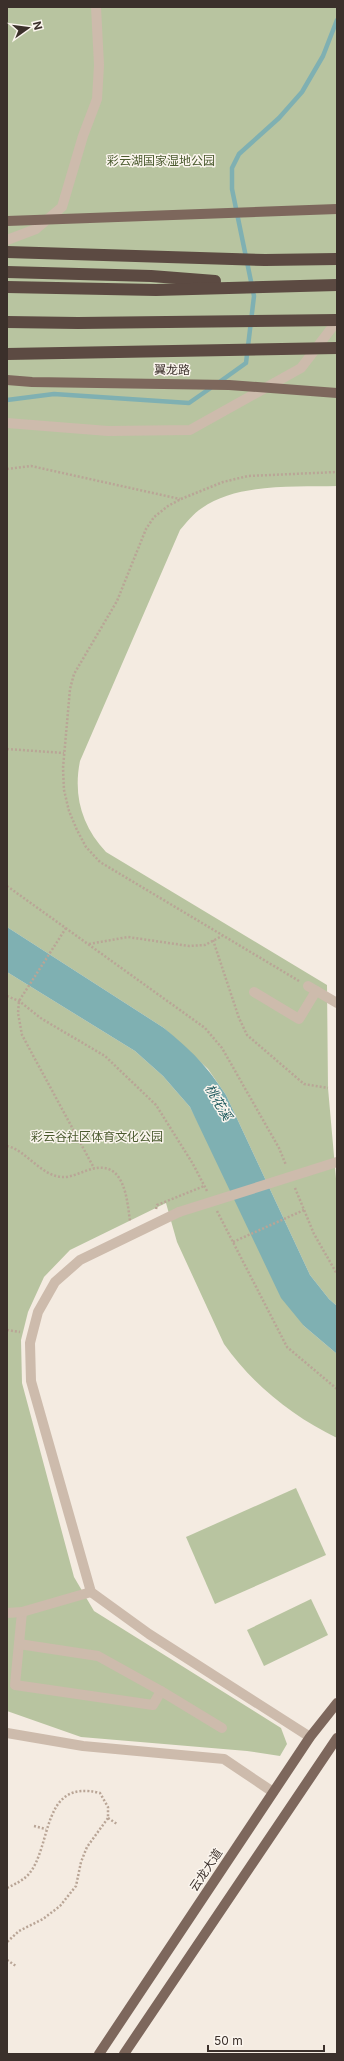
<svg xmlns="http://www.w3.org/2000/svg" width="344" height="2061" viewBox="0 0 344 2061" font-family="Inter,'Noto Sans SC',sans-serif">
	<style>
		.green { fill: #b8c4a0 }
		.water { fill: #7fb0b2 }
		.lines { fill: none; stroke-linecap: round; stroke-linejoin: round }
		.stream { stroke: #7fb0b2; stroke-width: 4.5 }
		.path { stroke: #b9a596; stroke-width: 2.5; stroke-dasharray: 2 2; stroke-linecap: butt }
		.minor { stroke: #cdbbac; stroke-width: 10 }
		.major { stroke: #7d675c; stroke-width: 10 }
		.highway { stroke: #5c4a42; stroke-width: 12 }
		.minor-bridge { stroke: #cdbbac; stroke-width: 10 }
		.major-bridge { stroke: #7d675c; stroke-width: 10 }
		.highway-bridge { stroke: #5c4a42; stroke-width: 12 }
		.labels { text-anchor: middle; stroke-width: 3; stroke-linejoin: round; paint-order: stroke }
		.park-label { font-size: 12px; fill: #4a5a2e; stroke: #fbf5ee }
		.street-label { font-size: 12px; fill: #3b302b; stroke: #fbf5ee }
		.water-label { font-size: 13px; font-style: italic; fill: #1f5a5e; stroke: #fbf5ee }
	</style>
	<rect width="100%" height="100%" fill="#f4ebe1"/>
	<g class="green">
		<path d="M7,7H337V486C295,487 237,483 202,508C193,514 187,522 180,530L80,761C73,796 82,826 106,852L327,985L328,1088L337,1190V1306L329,1299L310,1275L226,1095L208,1069L164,1028L7,927Z"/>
		<path d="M7,972L135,1051L163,1076L190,1107L304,1326L337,1354V1438C292,1416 253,1385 224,1344L177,1242L166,1203L70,1250L44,1277L28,1312L21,1340L22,1383L74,1577L94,1611L281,1728L287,1744L280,1756L247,1751L81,1737L7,1711Z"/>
		<path d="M296,1488L326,1555L215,1604L186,1537Z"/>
		<path d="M311,1599L328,1635L264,1666L247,1630Z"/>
	</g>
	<path class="water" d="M7,927L164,1028C192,1051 206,1065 226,1095L310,1275L329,1299L337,1306V1354L304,1326L281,1298L190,1107L163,1076L135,1051L7,972Z"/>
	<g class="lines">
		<g class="stream">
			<path d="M218,383L246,363L254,296L232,189V168L239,154L279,118L302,92L323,56L337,20"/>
			<path d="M7,400L54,394L189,403L212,387"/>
		</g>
		<g class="path">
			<path d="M7,469L31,466L180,499"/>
			<path d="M7,749L64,753"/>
			<path d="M7,886L205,1028L222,1048L279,1148L286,1165"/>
			<path d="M66,928L19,1001L18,1013L22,1035L94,1168"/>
			<path d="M213,940L239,1018L247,1035L304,1084L328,1088"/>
			<path d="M89,944L128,937L189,946L205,945L222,936"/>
			<path d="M299,981L100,862L86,847L77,830L69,811L64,790L63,768L70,689L74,674L117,601L146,529L154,517L168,506L181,499L223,482L248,476L337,472"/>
			<path d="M7,996L19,1001L42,1019L105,1056L156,1105L193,1164L207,1191"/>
			<path d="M7,1146C26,1150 41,1176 62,1177C71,1178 83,1171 92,1169C125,1160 127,1200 130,1221"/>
			<path d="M295,1188L314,1234L337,1274"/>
			<path d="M156,1209L157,1205L204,1186"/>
			<path d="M217,1211L287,1347L337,1389"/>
			<path d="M233,1242L304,1210"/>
			<path d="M7,1330L20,1332"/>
			<path d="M108,1818L117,1824"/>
			<path d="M34,1826L46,1829"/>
			<path d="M7,1888C15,1884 22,1881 28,1875C53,1847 40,1778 100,1793L108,1807V1818L87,1847L81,1862L76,1886L60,1906L43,1919L19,1931L7,1942"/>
			<path d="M7,1960L16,1966"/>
		</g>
		<g class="minor">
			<path d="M7,240L36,229L62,207L83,136L97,99L99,65L96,7"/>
			<path d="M7,423L108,431L190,430L301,368L337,321"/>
			<path d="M308,986L337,1003"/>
			<path d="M254,992L299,1019L316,991"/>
			<path d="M179,1212L80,1260L55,1282L38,1312L32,1335L30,1343L31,1381L91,1592L149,1634L310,1737"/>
			<path d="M22,1612L15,1685L153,1705L161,1691"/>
			<path d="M7,1613L22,1612L91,1592"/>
			<path d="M19,1644L98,1656L161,1691L222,1728"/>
			<path d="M7,1733L83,1746L224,1759L273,1792"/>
		</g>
		<g class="major">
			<path d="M99,2054L310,1737L337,1703"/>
			<path d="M124,2054L337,1738"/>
		</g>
		<g class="highway">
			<path d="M7,252L265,260L337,259"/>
			<path d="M7,272L151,276L215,281"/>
			<path d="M7,287L156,290L337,285"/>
			<path d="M7,322L78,323L337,320"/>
		</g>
		<path class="minor-bridge" d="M179,1212L337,1162"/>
		<g class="major-bridge">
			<path d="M7,221L337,209"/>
			<path d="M7,380L32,382L229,385L337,393"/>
		</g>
		<path class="highway-bridge" d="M7,354L337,348"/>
	</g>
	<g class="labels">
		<g class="park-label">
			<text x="161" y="165">彩云湖国家湿地公园</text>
			<text x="97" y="1141">彩云谷社区体育文化公园</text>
		</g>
		<g class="street-label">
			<text transform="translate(172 370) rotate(1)" y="4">翼龙路</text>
			<text transform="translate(206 1870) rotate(-56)" y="4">云龙大道</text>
		</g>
		<g class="water-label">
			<text transform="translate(219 1102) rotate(59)" y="5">桃花溪</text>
		</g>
	</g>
	<rect width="344" height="2061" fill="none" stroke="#3b302b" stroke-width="16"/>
	<g transform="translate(28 28) rotate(76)" stroke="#fbf5ee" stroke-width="3" paint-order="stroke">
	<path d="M0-3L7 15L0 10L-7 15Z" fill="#3b302b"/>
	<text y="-6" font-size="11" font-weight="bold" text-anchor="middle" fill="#3b302b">N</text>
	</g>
	<path d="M208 2045v6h116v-6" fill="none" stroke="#3b302b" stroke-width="2"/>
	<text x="214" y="2045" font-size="12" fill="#3b302b" stroke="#fbf5ee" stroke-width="3" paint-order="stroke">50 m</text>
</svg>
